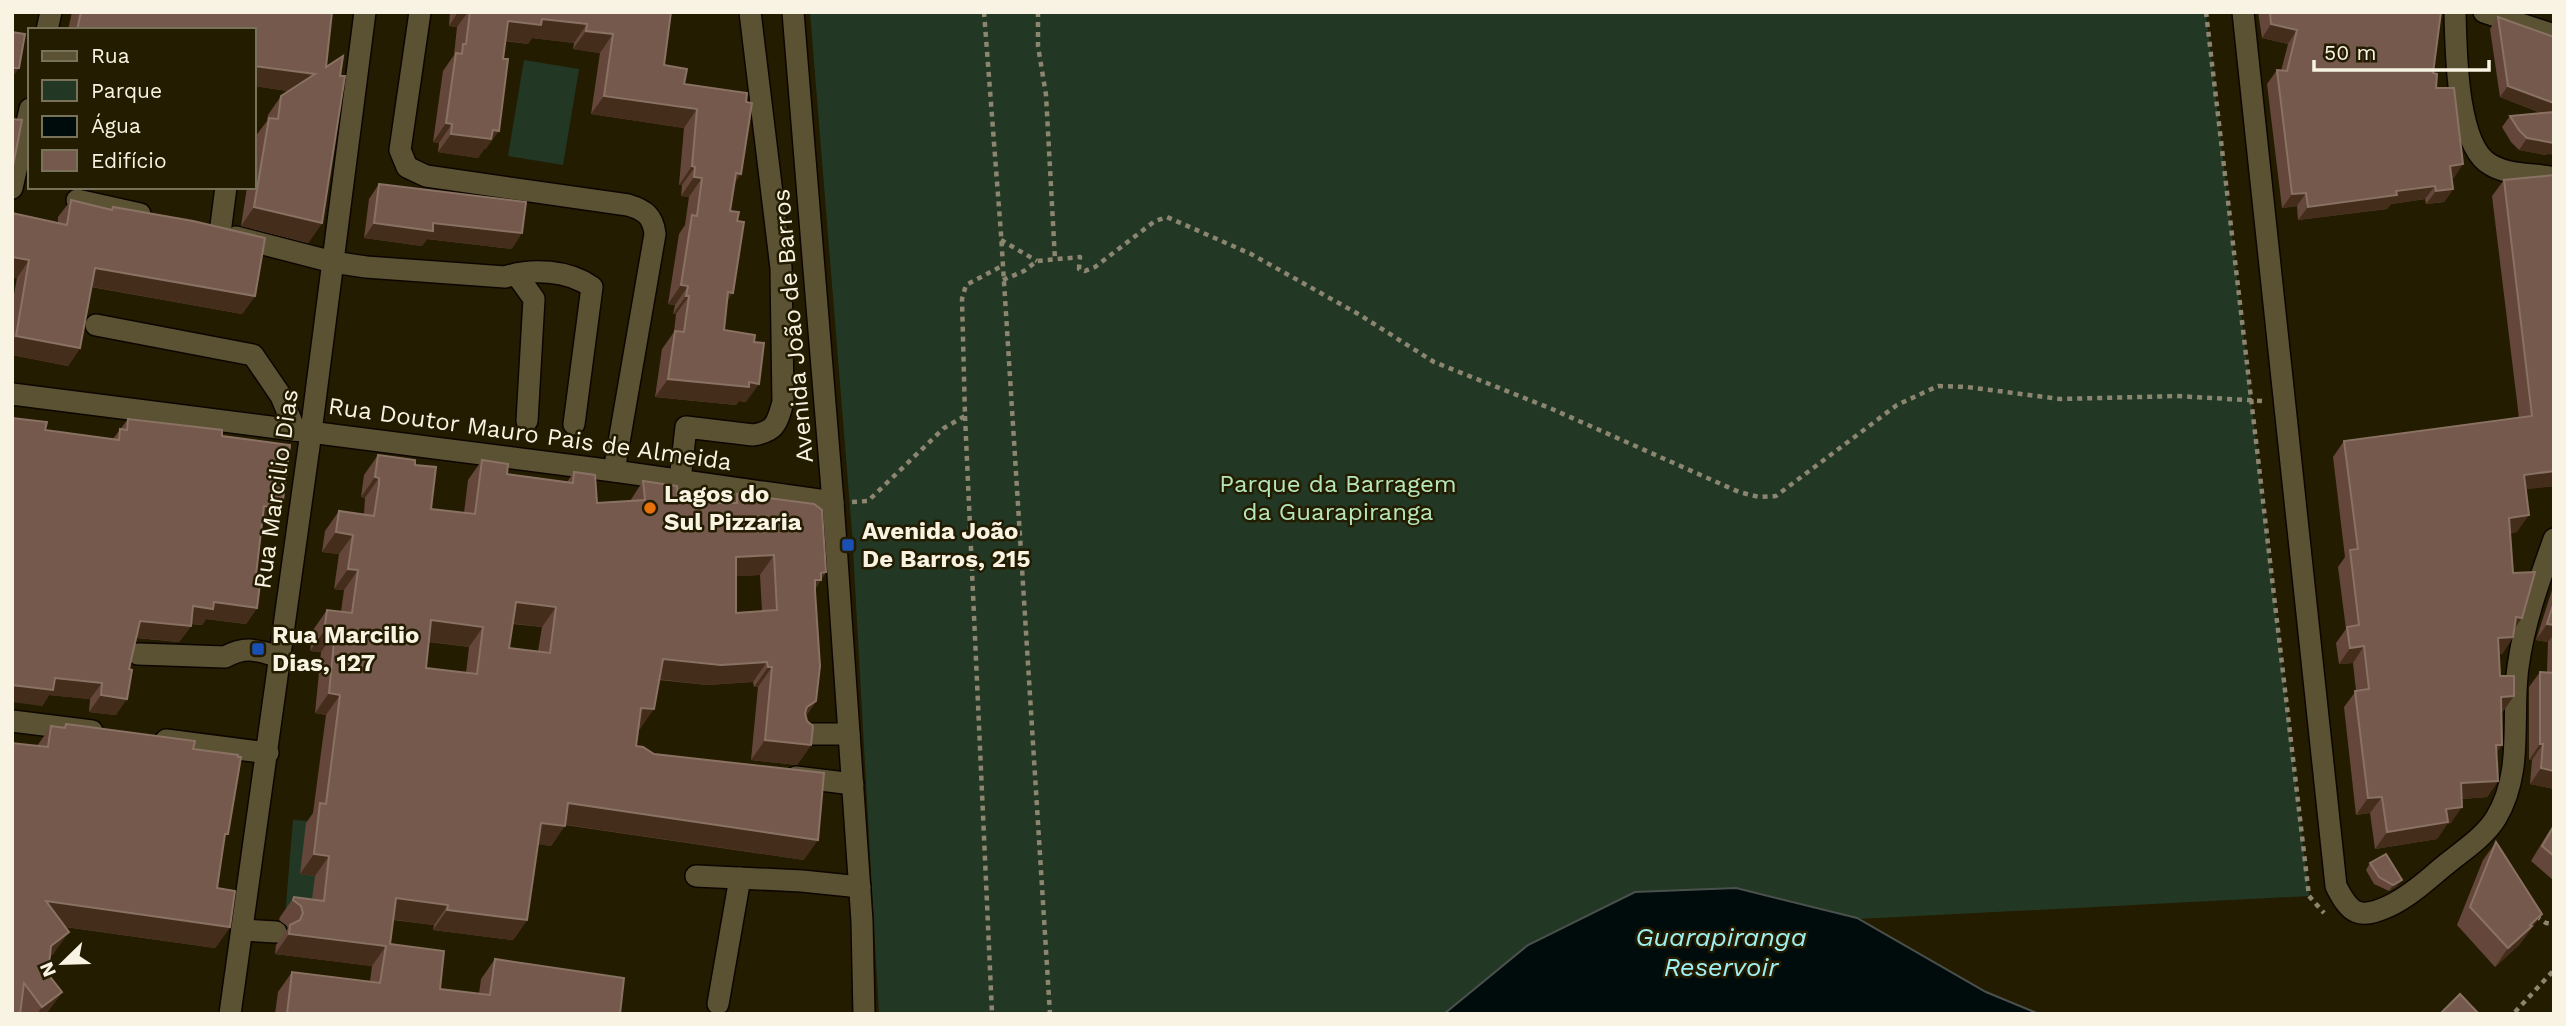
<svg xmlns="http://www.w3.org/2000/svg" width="2566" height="1026" viewBox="0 0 2566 1026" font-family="'Work Sans',sans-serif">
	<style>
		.green { fill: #223825 }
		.water { fill: #000b0c; stroke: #4a514c; stroke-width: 2 }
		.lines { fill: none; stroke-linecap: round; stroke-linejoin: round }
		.minor-casing { stroke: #0d0600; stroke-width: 24 }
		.path { stroke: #8c856f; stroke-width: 4.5; stroke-dasharray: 5 5; stroke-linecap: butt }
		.minor { stroke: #5b5234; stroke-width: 21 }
		.wall { fill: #64473a; fill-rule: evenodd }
		.shaded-wall { fill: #442e1b }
		.building { fill: #74594c; stroke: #897263; stroke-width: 2; fill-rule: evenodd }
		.food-dot { fill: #e8710a; stroke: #241c00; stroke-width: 2.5 }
		.transit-dot { fill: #1a4fb4; stroke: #241c00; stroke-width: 2.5 }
		.labels { text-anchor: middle; stroke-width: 5; stroke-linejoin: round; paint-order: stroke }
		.street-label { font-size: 24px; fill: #f8f3e2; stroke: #241c00 }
		.park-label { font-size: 24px; fill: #b5e7bb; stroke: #241c00 }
		.poi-label { font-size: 24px; font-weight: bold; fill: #f8f3e2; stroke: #241c00; text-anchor: start }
		.water-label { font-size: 26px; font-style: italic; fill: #9ff0f2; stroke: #241c00 }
	</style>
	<rect width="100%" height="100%" fill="#241c00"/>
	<g class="green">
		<path d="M810,12H2206L2309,896L1858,919L1986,992L2039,1014H879L852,532Z"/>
		<path d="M524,60L579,69L563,165L508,156Z"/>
		<path d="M293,820L322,822L328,956L282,953Z"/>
	</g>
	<path class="water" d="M1736,888L1857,918L1986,992L2039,1014H1444L1528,945L1635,892Z"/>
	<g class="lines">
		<g class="minor-casing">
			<g id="minor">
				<path d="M420,12L400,150L407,167L426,176L628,205C645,210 653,216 655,234L614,471"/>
				<path d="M793,12L833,502L862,921L864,1014"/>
				<path d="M2243,12L2336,886C2350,914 2359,920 2389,906C2411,896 2430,877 2449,862C2465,849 2485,836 2496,818C2524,772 2511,717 2518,667C2524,622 2539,581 2554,539"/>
				<path d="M2455,12C2456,48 2456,147 2491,165C2510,176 2533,173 2554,178"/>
				<path d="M2484,12L2554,35"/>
				<path d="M47,30L51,12"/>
				<path d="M12,188L30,109"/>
				<path d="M77,200L140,214"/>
				<path d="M220,233L226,187"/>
				<path d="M236,237L333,262L366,267L505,277C532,268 568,270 592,287L574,424"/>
				<path d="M516,274L534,299L527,421"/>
				<path d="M96,325L253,355L281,396L295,430"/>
				<path d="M12,394L614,471L833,502"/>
				<path d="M680,480L686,427L753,435C776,431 777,423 783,402L781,268L750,12"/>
				<path d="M138,654L225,657C247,645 258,651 281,657"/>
				<path d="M12,721L92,731"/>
				<path d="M804,734H849"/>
				<path d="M166,740L268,753"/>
				<path d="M796,777L853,784"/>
				<path d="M696,876L802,881L860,887"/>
				<path d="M242,930L276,932"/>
				<path d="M718,1004L740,878"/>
				<path d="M230,1014L311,432L365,12"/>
			</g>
		</g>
		<g class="path">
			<path d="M984,12L1001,234L1050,1014"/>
			<path d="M1038,12V46L1046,95L1055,260"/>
			<path d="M2206,12L2309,896L2324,913"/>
			<path d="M1001,240L1037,261"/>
			<path d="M1003,280L1024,271L1037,261L1080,257L1079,269L1085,271L1095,267L1155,221L1167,217L1251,254L1360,315L1434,362L1552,409L1739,492L1759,497L1776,496L1897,405L1938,386L1967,387L2060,399L2177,396L2263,401"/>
			<path d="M965,416L992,1014"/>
			<path d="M852,502L868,501L944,428L965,416L962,299L966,285L1002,266"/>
			<path d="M2536,916L2546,923L2554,924"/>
			<path d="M2515,1012L2554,970"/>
		</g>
		<use href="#minor" class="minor"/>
	</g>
	<g class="wall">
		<path d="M72,12H332L326,67L322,223L308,243L241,226L247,187H254V148L255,137L267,121L268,115L281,96L288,91L254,86V30H68Z"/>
		<path d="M450,12H671L664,65L684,84L734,184L730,211L727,302L724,330L746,402L739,401L736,405L655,397L662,349L674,332L676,314H673L675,305L668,304L679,234L685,225L689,197L681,196L682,185H679L684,128L591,114L600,53L573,49L574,43L532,38L528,44L505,41L486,149H484L478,158L438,152L439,143L433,142L443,71L454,55L457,27L449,26Z"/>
		<path d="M2258,12H2441L2433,73L2454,178H2452L2453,189L2444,202L2426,204L2425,199L2391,204L2387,209L2298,220L2297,206L2282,208L2267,84L2277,70L2281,71L2288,44L2262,38Z"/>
		<path d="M2498,17L2554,37L2547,154L2546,155L2519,150L2511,142L2502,127L2510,116L2541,113L2500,97L2490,29Z"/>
		<path d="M2554,175V486L2525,489L2517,532L2510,533L2514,629L2513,637L2502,654H2499L2500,676L2514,696L2501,713L2502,745L2496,753L2498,781L2487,797L2462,799L2451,823L2447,824L2437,839L2375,849L2370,813L2356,815L2344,707L2356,691L2353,663L2339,664L2336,643L2346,629L2338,567L2345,557L2333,457L2344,441L2519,418L2492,196L2504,180Z"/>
		<path d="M379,184L512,249L427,239L422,246L364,238L369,199Z"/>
		<path d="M71,200L111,210L113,207L255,296L242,314L91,287L80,348L68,366L12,355V305L17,278L12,277L58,223V217Z"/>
		<path d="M128,419L222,436L270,524L262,523L256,575L257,608L246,624L206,619L202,625L191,624V626L179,642L136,638L116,715L89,712L90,699L49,695L42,706L45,430L113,439Z"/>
		<path d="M378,455L415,465L431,509L464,513L468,480L482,460L507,474L567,482L574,472L597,503L630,501L643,481L678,503H730L737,494L826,572L815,589L816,701L806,716L811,745L797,765L751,760L758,687H754L753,682L707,685L659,680L640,729H638L636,746L804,860L565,825L551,846L538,844L527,920L513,940L433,930L434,925L393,920L390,944L440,989L479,994L481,979L495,959L620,1014H275L278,992L292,972L370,981L372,966L275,954L276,945L288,928L287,926L279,920L280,917L294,897L312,899L315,876L300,874L306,823L313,813L326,715L315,713L321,652L310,651L313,630L327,610L341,612L344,590L334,589L339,554L322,552L325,531L339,511L364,514L365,498L361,497L364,475ZM760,575L762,611L736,613V576ZM513,624L542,627L538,651L509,648ZM429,642L469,647L466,673L426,668Z"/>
		<path d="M2554,584V789L2530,784L2532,760H2529V687L2540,672H2547L2548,642L2536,640Z"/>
		<path d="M66,724L193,749L224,839L217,888L230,927L215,948L65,927L54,953L50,957L48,974L62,992L46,1014H12L37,746L51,726L63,728Z"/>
		<path d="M2554,823V881L2531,861Z"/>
		<path d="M2496,842L2542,914L2519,945L2495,967L2457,925L2483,860Z"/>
		<path d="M2370,863L2397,886L2389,891L2374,884L2366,870Z"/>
	</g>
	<g class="shaded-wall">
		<path d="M458,12H468L457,27L449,26Z"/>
		<path d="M542,19L587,24L574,43L532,38L528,44L495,39L508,21Z"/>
		<path d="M2271,24L2297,30L2288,44L2262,38Z"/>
		<path d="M586,31L613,34L600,53L573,49Z"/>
		<path d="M254,66L315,74L302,93L254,86Z"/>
		<path d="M12,68H19L12,78Z"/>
		<path d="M2508,86L2554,103V118L2500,97Z"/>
		<path d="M604,96L697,109L684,128L591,114Z"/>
		<path d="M446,123L452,124L439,143L433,142Z"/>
		<path d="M493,130L499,131L486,149H484L478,158L438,152L451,134Z"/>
		<path d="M2527,138L2554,142V155L2547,154L2546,155L2519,150Z"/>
		<path d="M2463,164L2454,178L2441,180L2450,166Z"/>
		<path d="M692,166L695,167L682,185H679Z"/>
		<path d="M736,173L741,174L729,192Z"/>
		<path d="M694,177L702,178L689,197L681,196Z"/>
		<path d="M2435,186L2425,199L2391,204L2387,209L2298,220L2308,207L2396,191Z"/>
		<path d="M2453,189L2444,202L2426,204L2436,191Z"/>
		<path d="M2306,193L2297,206L2282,208L2292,194Z"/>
		<path d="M254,207L322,223L308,243L241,226Z"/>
		<path d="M374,223H433L522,233L512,249L427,239L422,246L364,238Z"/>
		<path d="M12,257L29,260L17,278L12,277Z"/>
		<path d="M95,268L255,296L242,314L82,285Z"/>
		<path d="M681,285L688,286L675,305L668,304Z"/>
		<path d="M728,292L733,293L720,311Z"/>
		<path d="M686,296H689L676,314H673Z"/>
		<path d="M16,336L80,348L68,366L12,355V341Z"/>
		<path d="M668,379L749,382L759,384L746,402L739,401L736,405L655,397Z"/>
		<path d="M2554,471V486L2512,491L2524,475Z"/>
		<path d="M375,477L379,478L365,498L361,497Z"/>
		<path d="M264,506L282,508L270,524L252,522Z"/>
		<path d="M2529,515L2517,532L2497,534L2509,518Z"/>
		<path d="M336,532L353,535L339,554L322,552Z"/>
		<path d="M774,555L760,575L722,577L736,557Z"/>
		<path d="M348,569L358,570L344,590L334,589Z"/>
		<path d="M826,572L807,600H801L821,573Z"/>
		<path d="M214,602L257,608L246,624L206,619L202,625L182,623L193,606Z"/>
		<path d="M516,602L556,607L542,627L502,622Z"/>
		<path d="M2516,617L2522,618L2510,635Z"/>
		<path d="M431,620L483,627L469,647L417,640Z"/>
		<path d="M140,621L191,626L179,642L128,637Z"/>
		<path d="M2547,624L2554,625V634L2548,642L2536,640Z"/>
		<path d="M324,631L335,632L321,652L310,651Z"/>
		<path d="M2513,637L2502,654H2487L2498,638Z"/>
		<path d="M2364,646L2353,663L2339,664L2350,648Z"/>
		<path d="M663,659L767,662L753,682L707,685L649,678Z"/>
		<path d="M768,667H772L758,687H754Z"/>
		<path d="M55,678L102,683L90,699L49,695L42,706L12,702V685Z"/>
		<path d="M329,693L340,695L326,715L315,713Z"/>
		<path d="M101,695L127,699L116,715L89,712Z"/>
		<path d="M2514,696L2502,713L2490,714L2501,697Z"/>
		<path d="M816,701L802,721L807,707Z"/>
		<path d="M641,708L654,709L640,729L627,728Z"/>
		<path d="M765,740L811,745L797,765L751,760Z"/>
		<path d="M2540,744H2543L2532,760H2529Z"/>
		<path d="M2496,745H2502L2490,761Z"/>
		<path d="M2541,768L2554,771V789L2530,784Z"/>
		<path d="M2498,781L2487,797L2449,800L2461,783Z"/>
		<path d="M2382,797L2370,813L2356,815L2368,798Z"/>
		<path d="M568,803L818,840L804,860L554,823Z"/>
		<path d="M2462,807L2451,823L2447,824L2437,839L2375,849L2387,832L2446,809Z"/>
		<path d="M541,823L565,826L551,846L527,843Z"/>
		<path d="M314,854L329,856L315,876L300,874Z"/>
		<path d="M2402,880L2397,886L2389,891L2393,885Z"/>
		<path d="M396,898L448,905L434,925L382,918Z"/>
		<path d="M46,901L230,927L215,948L31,922Z"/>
		<path d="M447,910L527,920L513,940L433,930Z"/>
		<path d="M2542,914L2519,945L2495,967L2508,948Z"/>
		<path d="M69,932L54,953L37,967L51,946Z"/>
		<path d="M289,934L386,946L372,966L275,954Z"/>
		<path d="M62,992L47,1013L37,1014L42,1007Z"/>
	</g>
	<g class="building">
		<path d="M81,12H332L326,67L343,56L340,76H345L322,223L254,207L269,118L278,119L281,96L315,74L254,66V30H77Z"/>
		<path d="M470,12H671L664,65L687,69L684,84L747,93L746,102L752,103L741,174L736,173L730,211L739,212L737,221L744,222L733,293L728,292L724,330L755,335L754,342L764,343L759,384L749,382V387L668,379L675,331L684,332L689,296H686L688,286L681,285L692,215L697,216L702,178L694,177L695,167L692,166L697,109L604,96L613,34L586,31L587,24L542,19L541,25L508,21L503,59H508L499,131L493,130L491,139L451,134L452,124L446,123L456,53L462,54L463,44H466Z"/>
		<path d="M2270,12H2441L2433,73L2437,74L2436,88H2454L2463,164L2450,166L2453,189L2436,191L2435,186L2396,191L2397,195L2308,207L2306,193L2292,194L2277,70L2287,71L2297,30L2271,24Z"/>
		<path d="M2498,17L2554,37V103L2508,86Z"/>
		<path d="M12,32L25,34L19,68H12Z"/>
		<path d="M2554,112V143L2527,138L2519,130L2510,116Z"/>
		<path d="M12,119L22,120L12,171Z"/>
		<path d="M2554,175V471L2524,475L2529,515L2509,518L2513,573L2535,572L2522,618L2516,617L2513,637L2498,638L2500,676H2514V696L2501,697L2502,745H2496L2498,781L2461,783L2462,807L2446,809L2448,822L2387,832L2382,797L2368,798L2355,691L2369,689L2364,646L2350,648L2347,627L2359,625L2350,550L2358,549L2344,441L2532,416L2504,180Z"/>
		<path d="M379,184L526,202L522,233L433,223V231L374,223Z"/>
		<path d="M71,200L112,210L113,207L193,221L265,238L255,296L95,268L80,348L16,336L29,260L12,257V213L67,225Z"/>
		<path d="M12,418L47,422L45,430L119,440L120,429L127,430L128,419L222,430V436L290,445L282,508L264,506L256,575L261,576L257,608L214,602L213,609L193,606L191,626L140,621L129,669L132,670L127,699L101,695L102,683L55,678L53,690L12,685Z"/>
		<path d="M378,455L415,460V465L436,467L431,509L475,514L482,460L508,464L507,474L573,483L574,472L595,475L597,503L645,500L643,481L677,486L678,503H737V494L814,504L822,510L826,572L821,573V580H815V591L820,666L816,701L807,707L805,713L807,721L813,726L811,745L765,740L772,667H768L767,662L721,665L663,659L654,709L641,708L636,746L643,747L654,754L824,773L818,840L568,803L565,826L541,823L527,920L447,910L448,905L396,898L390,944L444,951L440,989L490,995L495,959L624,978L620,1014H287L292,972L380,983L386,946L289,934L290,925L300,920L303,913L301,906L293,900L294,897L324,901L329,856L314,854L320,803L326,804L340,695L329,693L335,632L324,631L327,610L352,613L358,570L348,569L353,535L336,532L339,511L374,516L379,484V478L375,477ZM774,555L777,610L736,613V557ZM516,602L556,607L550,653L509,648ZM431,620L483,627L477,674L426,668Z"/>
		<path d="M2554,602V625L2547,624Z"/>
		<path d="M2540,672L2554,673V771L2541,768L2543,744H2540Z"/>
		<path d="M66,724L195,741L193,749L238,755V757H241L228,834H225L217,888L235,891L230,927L46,901L69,932L51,946L48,974L62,992L42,1007L24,983L20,1014H12V743L48,747L51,726L65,728Z"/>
		<path d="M2554,826V856L2542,846Z"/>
		<path d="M2496,842L2542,914L2530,925L2532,926L2508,948L2470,907Z"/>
		<path d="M2386,854L2402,880L2393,885L2379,877L2370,863Z"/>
		<path d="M2460,994L2479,1014H2440Z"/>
	</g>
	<circle class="food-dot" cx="650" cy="508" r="7"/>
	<g class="transit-dot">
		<rect x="841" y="538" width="14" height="14" rx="3.5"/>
		<rect x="251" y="642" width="14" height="14" rx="3.5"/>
	</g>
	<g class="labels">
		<g class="street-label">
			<text transform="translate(793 326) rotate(-95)" y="8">Avenida João de Barros</text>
			<text transform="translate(530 434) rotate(8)" y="8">Rua Doutor Mauro Pais de Almeida</text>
			<text transform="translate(276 489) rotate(-82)" y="8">Rua Marcilio Dias</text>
		</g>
		<g class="park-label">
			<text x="1338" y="492">Parque da Barragem<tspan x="1338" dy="28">da Guarapiranga</tspan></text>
		</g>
		<g class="poi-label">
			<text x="664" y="502">Lagos do<tspan x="664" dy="28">Sul Pizzaria</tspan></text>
			<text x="862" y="539">Avenida João<tspan x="862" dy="28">De Barros, 215</tspan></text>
			<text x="272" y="643">Rua Marcilio<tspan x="272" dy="28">Dias, 127</tspan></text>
		</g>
		<g class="water-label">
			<text x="1721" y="946">Guarapiranga<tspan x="1721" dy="30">Reservoir</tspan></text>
		</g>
	</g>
	<rect width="2566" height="1026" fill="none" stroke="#f8f3e2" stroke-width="28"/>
	<rect x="28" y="28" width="228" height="161" fill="#241c00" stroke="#79725a" stroke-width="2"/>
	<rect x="42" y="51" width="35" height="10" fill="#5b5234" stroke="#79725a" stroke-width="2"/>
	<text x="91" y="63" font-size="21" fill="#f8f3e2">Rua</text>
	<rect x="42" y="80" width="35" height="21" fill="#223825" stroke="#79725a" stroke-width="2"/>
	<text x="91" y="98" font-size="21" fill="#f8f3e2">Parque</text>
	<rect x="42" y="116" width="35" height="21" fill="#000b0c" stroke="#79725a" stroke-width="2"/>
	<text x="91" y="133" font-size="21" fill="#f8f3e2">Água</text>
	<rect x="42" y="150" width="35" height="21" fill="#74594c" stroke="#79725a" stroke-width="2"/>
	<text x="91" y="168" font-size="21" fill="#f8f3e2">Edifício</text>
	<g transform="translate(63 963) rotate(247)" stroke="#241c00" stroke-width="5" paint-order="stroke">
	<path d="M0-5L12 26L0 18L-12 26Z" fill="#f8f3e2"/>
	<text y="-10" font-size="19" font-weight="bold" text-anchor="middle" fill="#f8f3e2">N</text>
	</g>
	<path d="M2314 60v10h175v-10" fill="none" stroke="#f8f3e2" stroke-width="3.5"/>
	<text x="2324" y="60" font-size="21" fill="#f8f3e2" stroke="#241c00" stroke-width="5" paint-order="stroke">50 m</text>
</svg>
